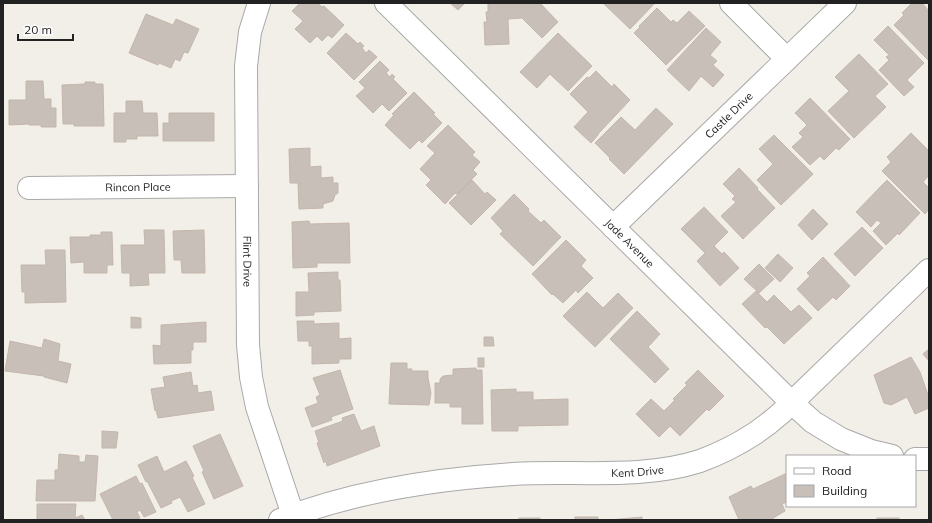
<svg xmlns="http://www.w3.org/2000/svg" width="932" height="523" viewBox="0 0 932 523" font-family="Mulish,sans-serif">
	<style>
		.building { fill: #c7bfb8; stroke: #c4b6ab }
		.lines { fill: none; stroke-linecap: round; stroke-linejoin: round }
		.minor-casing { stroke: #a9a9a9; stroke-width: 24 }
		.minor { stroke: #fff; stroke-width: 22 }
		.labels { text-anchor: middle; stroke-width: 3; stroke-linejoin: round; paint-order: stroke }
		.street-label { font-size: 11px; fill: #222; stroke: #fff }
	</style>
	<rect width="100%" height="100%" fill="#f2efe9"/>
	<g class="building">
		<path d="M300,3H318L322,7L324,6L344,25L332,38L328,35L322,41L317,36L310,43L295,29L303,21L292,11Z"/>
		<path d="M450,3H465L458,10Z"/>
		<path d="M488,3H540L558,22L542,38L522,18L508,19L509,44L485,45L484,22H487L486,12H488Z"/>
		<path d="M603,3H655L630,29Z"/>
		<path d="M912,3H922L929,11V59L928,60L894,25L904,15L902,13Z"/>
		<path d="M657,8L671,22L673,20L677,23L689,11L705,26L666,65L634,33L640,27L639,26Z"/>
		<path d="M146,14L173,25L176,19L199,29L188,53L184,52L180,61L175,59L171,68L159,63L158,65L129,53Z"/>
		<path d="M888,26L924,63L907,80L914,87L904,96L879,70L889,60L886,57L889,55L874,40Z"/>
		<path d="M706,28L721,42L710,55L717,61L713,65L724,75L713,87L701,76L689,91L667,70Z"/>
		<path d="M346,33L358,44L360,42L364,46L362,48L366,53L369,50L377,57L354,80L327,53Z"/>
		<path d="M558,33L592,66L568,91L550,74L537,88L520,72Z"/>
		<path d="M859,54L888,84L875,96L886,107L854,138L828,111L849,91L835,77Z"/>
		<path d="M380,61L389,70L386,73L390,77L392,74L395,77L393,79L407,93L389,111L382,104L373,113L356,96L365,88L359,82Z"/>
		<path d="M596,71L612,87L614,84L630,100L598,134V135L591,143L574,127L588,112L570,94L587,77L589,78Z"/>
		<path d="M26,81H43L44,99H51V108H56V127H41V125H29V124L9,125V100H26Z"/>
		<path d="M85,82H95V84H103L104,126H74V124H63L62,85L85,84Z"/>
		<path d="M414,92L435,113L433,114L442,123L422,143L419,140L410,149L385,125L394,115L392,114Z"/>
		<path d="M810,98L850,139L839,150L836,148L824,160L820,156L810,165L792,147L803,137L799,133L807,125L795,113Z"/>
		<path d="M126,101H142L143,113H157L158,136H137V139H126V142H114V113H126Z"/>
		<path d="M656,108L673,124L624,174L609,159L610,158L595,143L621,117L635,130Z"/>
		<path d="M169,113H214V141H163V123H169Z"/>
		<path d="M448,125L475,152L472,155L480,162L473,170L477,174L457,194L455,193L445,204L426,185L431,180L420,169L435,153L427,146Z"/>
		<path d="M911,133L929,151V175L923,182L929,188V209L925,214L882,171L891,162L887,157Z"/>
		<path d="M774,135L813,174L781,205L757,180L773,164L759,149Z"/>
		<path d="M310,148V167L321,166V178L333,177V183H338V193L335,195L333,201L323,204V208L299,209L298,183H290L289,149Z"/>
		<path d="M739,168L758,188L757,189L775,208L743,239L721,216L736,202L732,199L735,196L723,184Z"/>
		<path d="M472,180L485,194L487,192L496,200L471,225L449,203Z"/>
		<path d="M887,180L920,213L899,235L898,233L886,245L873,231L881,223L877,220L871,227L856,212Z"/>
		<path d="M514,194L529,209L528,211L541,223L544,220L561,237L533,266L500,234L503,231L491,218Z"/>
		<path d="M704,207L728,232L714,246L722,254L724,252L739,268L720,286L697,261L705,253L681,229Z"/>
		<path d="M813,209L828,224L812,240L798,225Z"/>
		<path d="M309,221L310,224L349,223L350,263H317V267L293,268L292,222Z"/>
		<path d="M862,227L883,248L855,276L834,254Z"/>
		<path d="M144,230H164L165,273H148L149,285L130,286V273H122L121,245H145Z"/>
		<path d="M204,230L205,273H182L181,260H174L173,231Z"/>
		<path d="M101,232H112L113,265H107V273H84V262L71,263L70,237H90V235H101Z"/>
		<path d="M566,240L586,260L581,266L593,278L578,293L576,290L563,303L553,294L552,295L532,274Z"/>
		<path d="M45,250H65L66,302L25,303V292H22L21,265H46Z"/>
		<path d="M778,254L793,268L780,282L765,268Z"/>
		<path d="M823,257L850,286L836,300L833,297L818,311L797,289L810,276L807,273Z"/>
		<path d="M759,264L774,279L759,293L744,279Z"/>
		<path d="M338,272V280H340L341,311L314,312V315L296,316V292H309L308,273Z"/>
		<path d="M756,291L767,302L774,295L791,312L799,305L812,318L784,344L767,327L765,328L742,304Z"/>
		<path d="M587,292L603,308L618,293L633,308L595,347L563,316Z"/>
		<path d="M637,311L660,334L648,347L669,369L655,383L610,339Z"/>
		<path d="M131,317L141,318V328H131Z"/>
		<path d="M297,321H314V324L339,323V339L351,338V359H339V363L312,364V346H309V341H298Z"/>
		<path d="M206,322V342H193V350H191V363L154,364L153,345L161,346V325Z"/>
		<path d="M484,337H493L494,346H484Z"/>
		<path d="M44,339L60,344L58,361L71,364L67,383L44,377V376L5,371L10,341L42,348Z"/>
		<path d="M929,349V361L923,354Z"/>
		<path d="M911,357L920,372L929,398V408L915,414L907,397L891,405L884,403L874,375Z"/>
		<rect x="478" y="358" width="6" height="9"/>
		<path d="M391,363H407V369H412L411,371H428V378L431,393L429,405L389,404Z"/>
		<path d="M476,368V370H482L483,424H462V407H450V403H435V383H440V379L443,376L453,375V369Z"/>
		<path d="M340,370L353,409L331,417L332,420L312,427L305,408L318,403L316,397L320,395L313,378Z"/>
		<path d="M698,370L724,396L709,411L707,409L680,436L670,426L659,437L636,414L651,399L664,411L675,400L673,399L687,385L685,383Z"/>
		<path d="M191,372L193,386L197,385L198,393L211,391L214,410L158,418L156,410L155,411L151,389L165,387L163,377Z"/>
		<path d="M516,389V392H533V400L568,399V425L518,426V431H492L491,390Z"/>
		<path d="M354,414L361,431L374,426L380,446L327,466L326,461L324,463L317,443H319L315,431L343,421L342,418Z"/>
		<path d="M102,431L118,432L116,448H102Z"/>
		<path d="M220,434L243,486L214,499L202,472L204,471L193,446Z"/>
		<path d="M59,454L79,456V462H85L86,455L98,456L95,501H36L37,480H55V470H58Z"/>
		<path d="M157,456L164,472L186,461L194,476L192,477L205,504L188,512L180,497L171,501L172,503L161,508L147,481L146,482L138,465Z"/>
		<path d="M787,473V502L782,504L785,511L770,520H739L729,497L751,486L753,489Z"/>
		<path d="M136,476L140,484L142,483L156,512L144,517L140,510L137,512L140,518L135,520H113L100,494Z"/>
		<path d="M37,504H76L75,518L82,515L85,520H37Z"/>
		<rect x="575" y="517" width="23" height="3"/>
		<path d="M642,517V520H609Z"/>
		<rect x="519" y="518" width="21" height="2"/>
		<rect x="877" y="518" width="22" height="2"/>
	</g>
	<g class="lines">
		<g class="minor-casing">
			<g id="minor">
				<path id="s1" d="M259,3L250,32L246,66L248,345L251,377L257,407L293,515"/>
				<path id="s2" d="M386,3L792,403L813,422L841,439L871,451L892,456"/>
				<path d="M731,3L787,59"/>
				<path id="s3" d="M29,188L247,186"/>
				<path id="s4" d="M613,227L845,3"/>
				<path d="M915,459H929"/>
				<path id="s5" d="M280,520C354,491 434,479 513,474C574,470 641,480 700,461C719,454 737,445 754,434C763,428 772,421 780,414L929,270"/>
			</g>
		</g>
		<use href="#minor" class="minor"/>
	</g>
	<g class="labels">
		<g class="street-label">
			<text dy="4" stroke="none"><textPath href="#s4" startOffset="161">Castle Drive</textPath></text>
			<text dy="4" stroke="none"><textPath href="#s3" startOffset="109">Rincon Place</textPath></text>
			<text dy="4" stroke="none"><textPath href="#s2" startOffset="342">Jade Avenue</textPath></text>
			<text dy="4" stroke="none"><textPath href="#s1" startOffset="260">Flint Drive</textPath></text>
			<text dy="4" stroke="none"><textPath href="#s5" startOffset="363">Kent Drive</textPath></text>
		</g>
	</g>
	<rect width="932" height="523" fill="none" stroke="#222222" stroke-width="8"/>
	<rect x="786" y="455" width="130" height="52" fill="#ffffff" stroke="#a7a7a7"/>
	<rect x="794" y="468" width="20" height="6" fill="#ffffff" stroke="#a7a7a7"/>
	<text x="822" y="475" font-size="12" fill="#222222">Road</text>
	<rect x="794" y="485" width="20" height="12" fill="#c7bfb8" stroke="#a7a7a7"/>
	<text x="822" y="495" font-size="12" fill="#222222">Building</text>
	<path d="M18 34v6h55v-6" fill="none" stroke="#222222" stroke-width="2"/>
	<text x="24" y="34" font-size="12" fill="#222222" stroke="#ffffff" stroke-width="3" paint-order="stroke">20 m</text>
</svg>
